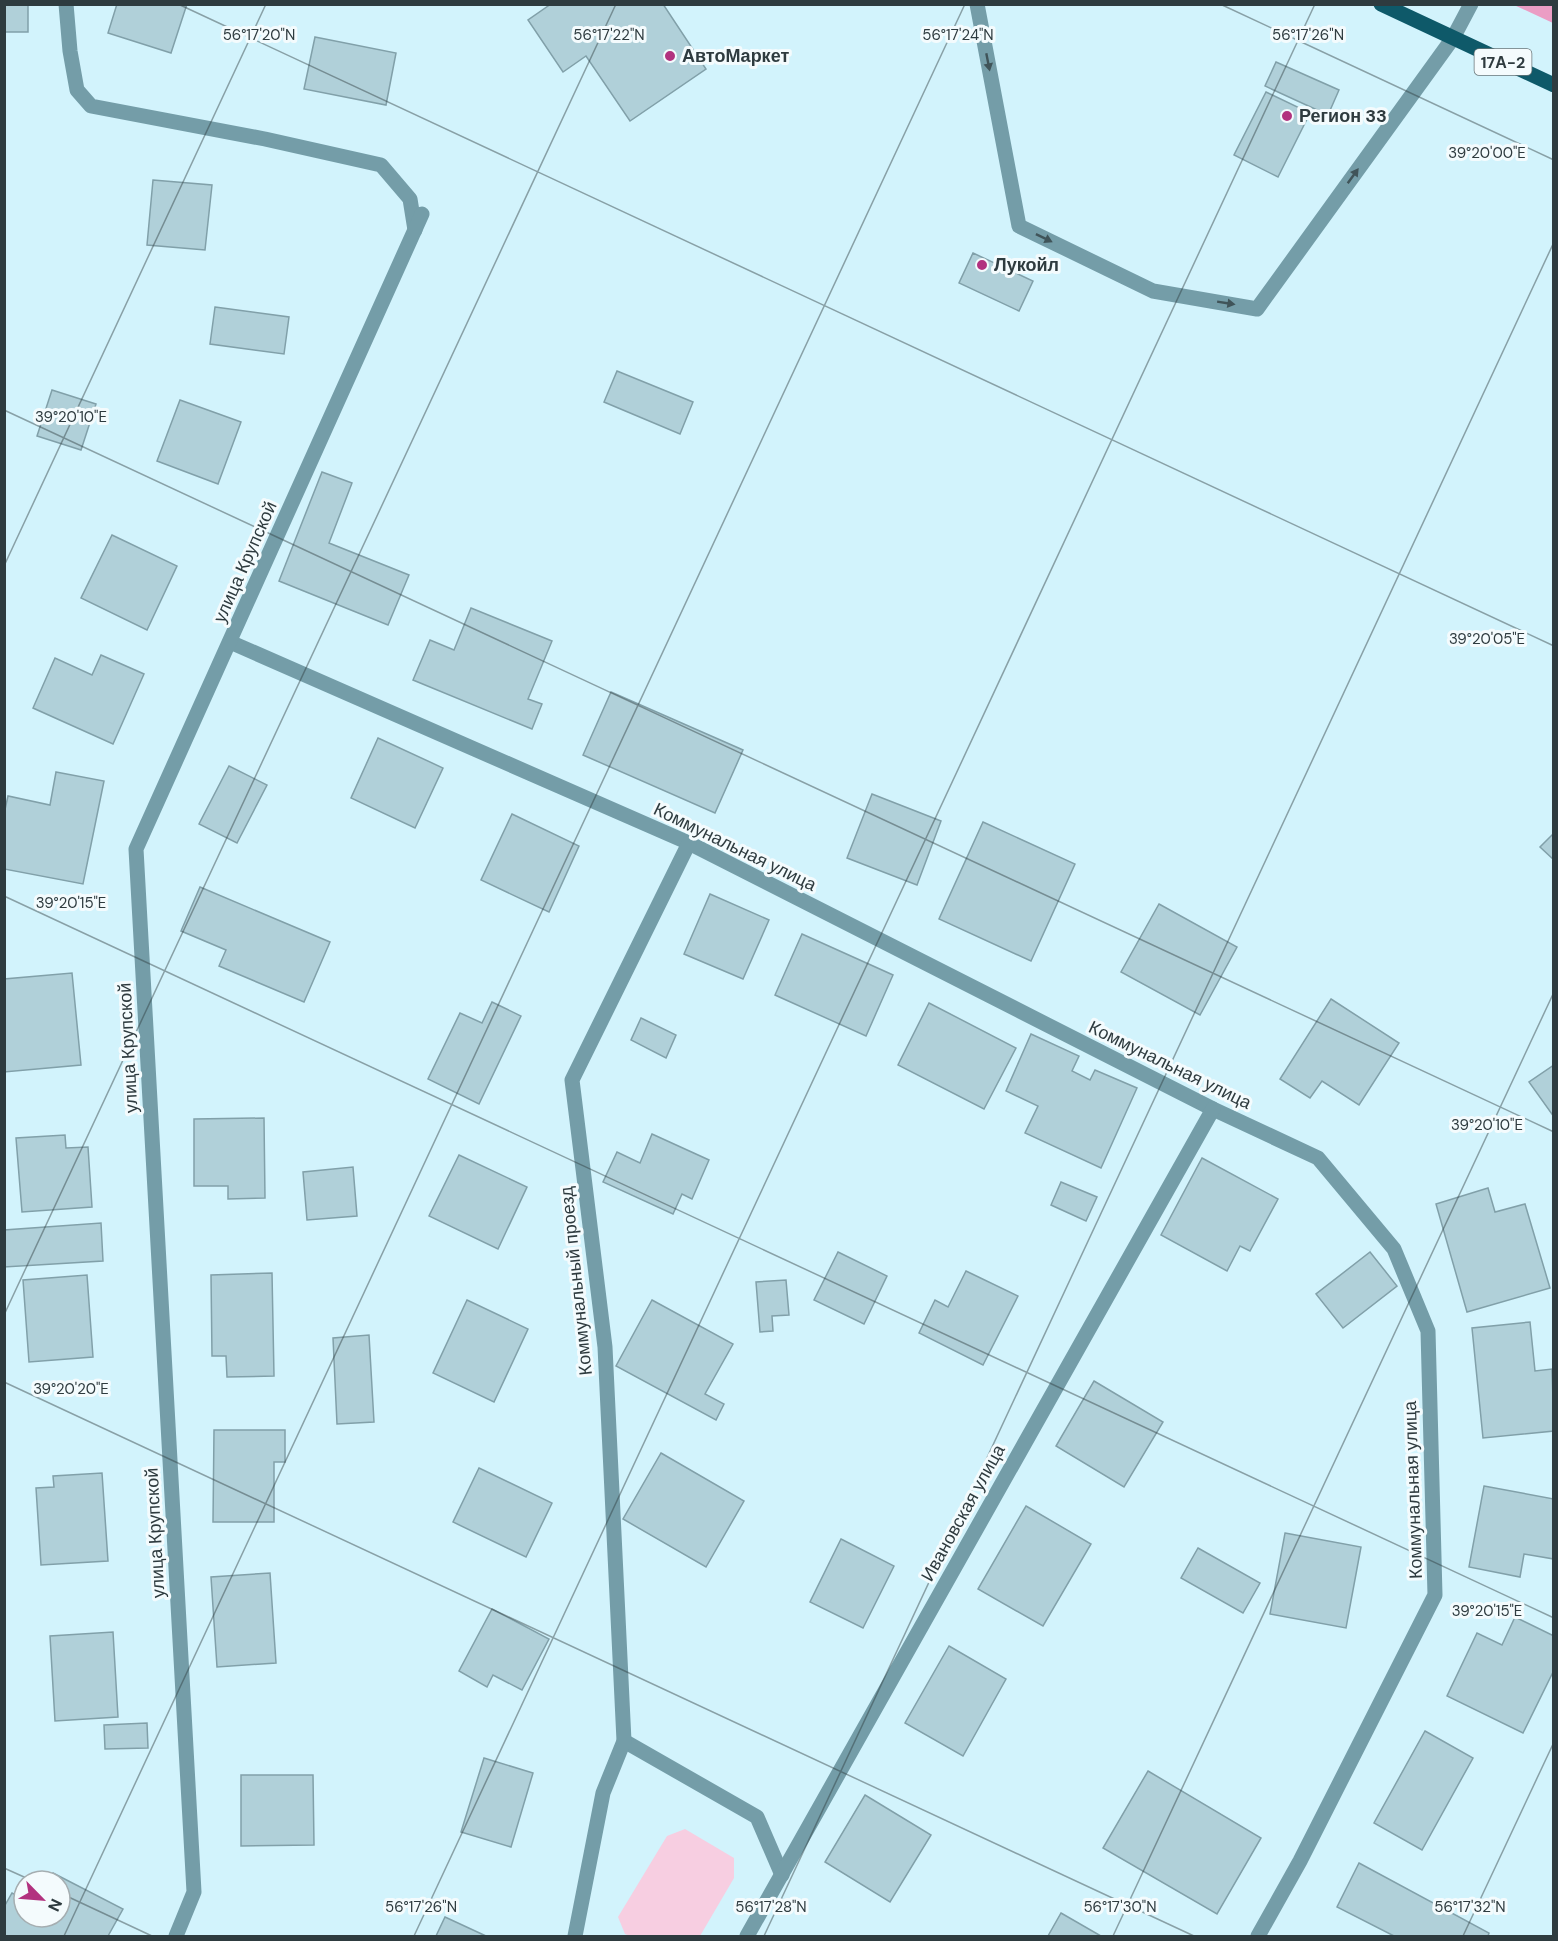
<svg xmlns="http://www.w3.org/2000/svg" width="1558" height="1941" viewBox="0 0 1558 1941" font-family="'DM Sans',sans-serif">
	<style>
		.green { fill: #f7cee1 }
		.forest { fill: #eb9dc4 }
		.building { fill: #b0d0d9; stroke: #81a0a9; stroke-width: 1.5 }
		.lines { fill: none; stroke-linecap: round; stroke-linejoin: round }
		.minor { stroke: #749da8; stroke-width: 15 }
		.major { stroke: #0e5969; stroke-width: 15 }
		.oneway { fill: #405459 }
		.ticks { fill: none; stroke: #2e3b3f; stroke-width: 1.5; stroke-opacity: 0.45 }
		.poi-dot { fill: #b2327f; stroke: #f4fbfd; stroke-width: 2 }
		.labels { text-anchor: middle; stroke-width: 6; stroke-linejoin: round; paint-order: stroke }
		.shield { fill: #f4fbfd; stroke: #697578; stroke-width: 1.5 }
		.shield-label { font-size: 16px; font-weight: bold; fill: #2e3b3f }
		.poi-label { font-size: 18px; font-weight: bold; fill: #2e3b3f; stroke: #f4fbfd; text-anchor: start }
		.street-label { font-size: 18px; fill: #2e3b3f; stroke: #f4fbfd }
		.ticks-label { font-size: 15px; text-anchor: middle; fill: #2e3b3f; stroke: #f4fbfd; stroke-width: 6; stroke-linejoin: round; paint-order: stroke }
	</style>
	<rect width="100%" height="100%" fill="#d2f3fc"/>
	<path class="green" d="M685,1829L734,1858V1878L700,1936H630L625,1934L618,1917L667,1836Z"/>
	<path class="forest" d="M1514,5H1553V23Z"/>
	<g class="building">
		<rect x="4" y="4" width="24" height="28"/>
		<path d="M117,4H187L171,53L108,33Z"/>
		<path d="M551,4H663L706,69L630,121L586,56L563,72L528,20Z"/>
		<path d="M315,37L396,53L386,105L304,89Z"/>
		<path d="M1276,62L1339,90L1328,115L1265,86Z"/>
		<path d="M1266,92L1310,113L1278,177L1234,155Z"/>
		<path d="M153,180L212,185L205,250L147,245Z"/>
		<path d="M973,253L1033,281L1019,311L959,283Z"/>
		<path d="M215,307L289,317L284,354L210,344Z"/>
		<path d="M617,371L693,402L680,434L604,402Z"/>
		<path d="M52,390L96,404L81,450L37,436Z"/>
		<path d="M180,400L241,422L218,484L157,461Z"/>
		<path d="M322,472L352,483L329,543L409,575L388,625L279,581Z"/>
		<path d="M112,535L177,566L147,630L81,598Z"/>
		<path d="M471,608L552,641L528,699L542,704L532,729L413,680L430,640L454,650Z"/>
		<path d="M101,655L144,674L113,744L33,708L55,658L92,675Z"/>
		<path d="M611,692L743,750L715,813L583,755Z"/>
		<path d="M378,738L443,768L415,828L351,798Z"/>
		<path d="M229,766L267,785L237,843L199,824Z"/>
		<path d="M56,772L104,781L83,884L4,869V814L8,796L50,805Z"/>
		<path d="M872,794L941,821L917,885L847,858Z"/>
		<path d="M512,814L579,846L549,912L481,880Z"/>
		<path d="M983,822L1075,864L1031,961L939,919Z"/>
		<path d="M1554,833V860L1540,847Z"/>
		<path d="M200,887L330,942L304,1002L219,966L226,950L181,931Z"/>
		<path d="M710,894L769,920L743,979L684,954Z"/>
		<path d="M1159,904L1237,947L1200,1015L1121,972Z"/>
		<path d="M802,934L893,975L866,1036L775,995Z"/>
		<path d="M72,973L81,1065L4,1072V979Z"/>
		<path d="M1331,999L1399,1043L1359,1105L1322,1081L1310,1098L1280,1079Z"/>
		<path d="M492,1002L521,1016L479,1104L428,1079L460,1013L482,1023Z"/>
		<path d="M929,1003L1016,1048L984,1109L898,1065Z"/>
		<path d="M641,1018L676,1035L666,1058L631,1040Z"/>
		<path d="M1031,1034L1079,1056L1072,1071L1090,1080L1095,1070L1137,1088L1101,1168L1025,1133L1038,1106L1006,1091Z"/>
		<path d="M1554,1065V1117L1529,1082Z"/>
		<path d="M264,1118L265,1198L228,1199V1186H194V1119Z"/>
		<path d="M652,1134L709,1160L692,1199L682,1194L673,1214L603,1182L617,1152L640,1163Z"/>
		<path d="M65,1135L66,1148L88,1147L92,1207L22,1212L16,1138Z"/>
		<path d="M459,1155L527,1187L498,1249L429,1216Z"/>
		<path d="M1202,1158L1278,1199L1250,1251L1240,1246L1227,1271L1161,1235Z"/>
		<path d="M353,1167L357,1216L307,1220L303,1172Z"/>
		<path d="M1061,1182L1097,1197L1086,1221L1051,1205Z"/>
		<path d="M1488,1188L1495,1212L1525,1204L1550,1288L1467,1312L1436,1204Z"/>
		<path d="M101,1223L103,1261L4,1267V1230Z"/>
		<path d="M838,1252L887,1276L864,1324L814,1300Z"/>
		<path d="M1370,1252L1397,1286L1343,1328L1316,1294Z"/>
		<path d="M966,1271L1018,1296L983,1365L919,1333L935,1300L948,1307Z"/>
		<path d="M272,1273L274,1376L227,1377L226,1356H212L211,1275Z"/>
		<path d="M87,1275L93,1357L29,1362L23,1280Z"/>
		<path d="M786,1280L789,1315L772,1316L773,1331L760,1332L756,1282Z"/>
		<path d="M467,1300L528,1329L494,1402L433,1373Z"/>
		<path d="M652,1300L733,1344L705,1394L724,1404L716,1420L616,1366Z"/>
		<path d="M1530,1322L1535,1371L1552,1369L1554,1431L1483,1438L1472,1328Z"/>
		<path d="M369,1335L374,1422L337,1424L333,1338Z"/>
		<path d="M1094,1381L1163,1422L1124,1487L1056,1446Z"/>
		<path d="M214,1430H285V1462H274V1522H213Z"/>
		<path d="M661,1453L744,1501L706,1567L623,1519Z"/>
		<path d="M479,1468L552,1503L526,1557L453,1522Z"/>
		<path d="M102,1473L108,1561L41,1565L36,1488L54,1487L53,1476Z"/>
		<path d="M1484,1486L1554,1499V1559L1524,1554L1520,1577L1469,1567Z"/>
		<path d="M1026,1506L1091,1544L1043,1626L978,1589Z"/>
		<path d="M1285,1533L1361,1547L1346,1628L1270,1614Z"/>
		<path d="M841,1539L894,1566L863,1628L810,1602Z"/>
		<path d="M1198,1548L1260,1583L1243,1613L1181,1578Z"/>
		<path d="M270,1573L276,1663L217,1667L211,1577Z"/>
		<path d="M492,1609L549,1639L522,1690L493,1675L487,1687L459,1671Z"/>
		<path d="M1515,1617L1554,1636V1670L1523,1733L1447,1696L1477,1633L1502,1645Z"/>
		<path d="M113,1632L118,1717L55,1721L50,1636Z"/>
		<path d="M949,1646L1006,1679L963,1756L905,1723Z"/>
		<path d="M147,1723L148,1748L105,1749L104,1725Z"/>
		<path d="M1425,1731L1473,1758L1422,1850L1374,1823Z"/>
		<path d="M484,1758L533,1773L511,1847L461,1832Z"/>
		<path d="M1148,1771L1261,1838L1217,1914L1103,1848Z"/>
		<path d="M241,1775H313L314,1845L241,1846Z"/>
		<path d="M865,1795L931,1835L890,1902L825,1862Z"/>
		<path d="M1359,1863L1489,1933L1488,1936H1394L1337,1907Z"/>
		<path d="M53,1873L123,1909L108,1936H4V1907L12,1893L24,1899V1917H60V1881H49Z"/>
		<path d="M1061,1913L1101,1936H1048Z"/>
		<path d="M445,1917L486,1936H436Z"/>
	</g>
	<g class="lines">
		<g class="minor">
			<path d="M66,4L70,51L77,90L91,106L265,139L381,165L410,199L415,230"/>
			<path d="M977,4L1019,226L1153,291L1257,309L1453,38L1471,4"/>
			<path d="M230,642L689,843L1213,1109L1318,1158L1394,1249L1428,1331L1435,1595L1300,1861L1258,1936"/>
			<path d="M624,1741L757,1817L782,1875"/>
			<path d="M176,1936L194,1892L136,849L422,214"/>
			<path d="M575,1936L603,1793L624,1741L605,1347L572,1080L689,843"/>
			<path d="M747,1936L1213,1109"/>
		</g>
		<path class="major" d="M1381,4L1554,85"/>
	</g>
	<defs><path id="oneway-solid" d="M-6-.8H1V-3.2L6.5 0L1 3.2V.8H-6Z" transform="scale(1.5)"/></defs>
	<g class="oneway">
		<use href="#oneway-solid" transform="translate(988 62) rotate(79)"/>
		<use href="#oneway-solid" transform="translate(1353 176) rotate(-54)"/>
		<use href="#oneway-solid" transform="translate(1044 238) rotate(26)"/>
		<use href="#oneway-solid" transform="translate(1226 303) rotate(9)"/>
	</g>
	<path class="ticks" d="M178,4L1554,646M1220,4L1554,160M4,410L1554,1132M4,566L266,4M4,896L1554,1618M4,1315L616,4M4,1382L1194,1936M4,1868L33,1881M60,1893L152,1936M64,1936L965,4M414,1936L1315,4M764,1936L1554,242M1113,1936L1554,992M1463,1936L1554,1742"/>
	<g class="poi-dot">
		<circle cx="670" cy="56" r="6"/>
		<circle cx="1287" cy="116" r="6"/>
		<circle cx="982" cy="265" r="6"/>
	</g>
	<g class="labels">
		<rect class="shield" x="1474.5" y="49" width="57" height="26" rx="4.5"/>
		<g class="shield-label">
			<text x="1503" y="68">17А-2</text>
		</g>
		<g class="poi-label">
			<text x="682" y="62">АвтоМаркет</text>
			<text x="1299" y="122">Регион 33</text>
			<text x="994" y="271">Лукойл</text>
		</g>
		<g class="street-label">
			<text transform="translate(245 562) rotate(-66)" y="6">улица Крупской</text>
			<text transform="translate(735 847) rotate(26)" y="6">Коммунальная улица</text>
			<text transform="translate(128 1048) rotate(-93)" y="6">улица Крупской</text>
			<text transform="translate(1170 1065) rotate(26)" y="6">Коммунальная улица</text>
			<text transform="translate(576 1281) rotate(-96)" y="6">Коммунальный проезд</text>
			<text transform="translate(1413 1490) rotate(-92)" y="6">Коммунальная улица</text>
			<text transform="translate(963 1513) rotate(-61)" y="6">Ивановская улица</text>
			<text transform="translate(155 1533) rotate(-93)" y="6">улица Крупской</text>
		</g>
	</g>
	<g class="ticks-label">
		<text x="259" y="40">56°17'20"N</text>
		<text x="609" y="40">56°17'22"N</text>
		<text x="1308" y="40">56°17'26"N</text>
		<text x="958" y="40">56°17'24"N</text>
		<text x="1487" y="158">39°20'00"E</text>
		<text x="71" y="422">39°20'10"E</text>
		<text x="1487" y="644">39°20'05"E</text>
		<text x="71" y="908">39°20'15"E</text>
		<text x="1487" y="1130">39°20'10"E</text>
		<text x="71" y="1394">39°20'20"E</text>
		<text x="1487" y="1616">39°20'15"E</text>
		<text x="421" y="1912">56°17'26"N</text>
		<text x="771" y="1912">56°17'28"N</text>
		<text x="1120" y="1912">56°17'30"N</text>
		<text x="1470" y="1912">56°17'32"N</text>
	</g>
	<rect width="1558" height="1941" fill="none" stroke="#2e3b3f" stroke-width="12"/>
	<g transform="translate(42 1899) rotate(115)"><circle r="28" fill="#f4fbfd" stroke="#a5aeb1" stroke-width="1.5"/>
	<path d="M0-4.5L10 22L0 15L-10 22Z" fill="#b2327f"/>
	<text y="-9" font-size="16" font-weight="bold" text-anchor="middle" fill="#2e3b3f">N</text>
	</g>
</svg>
